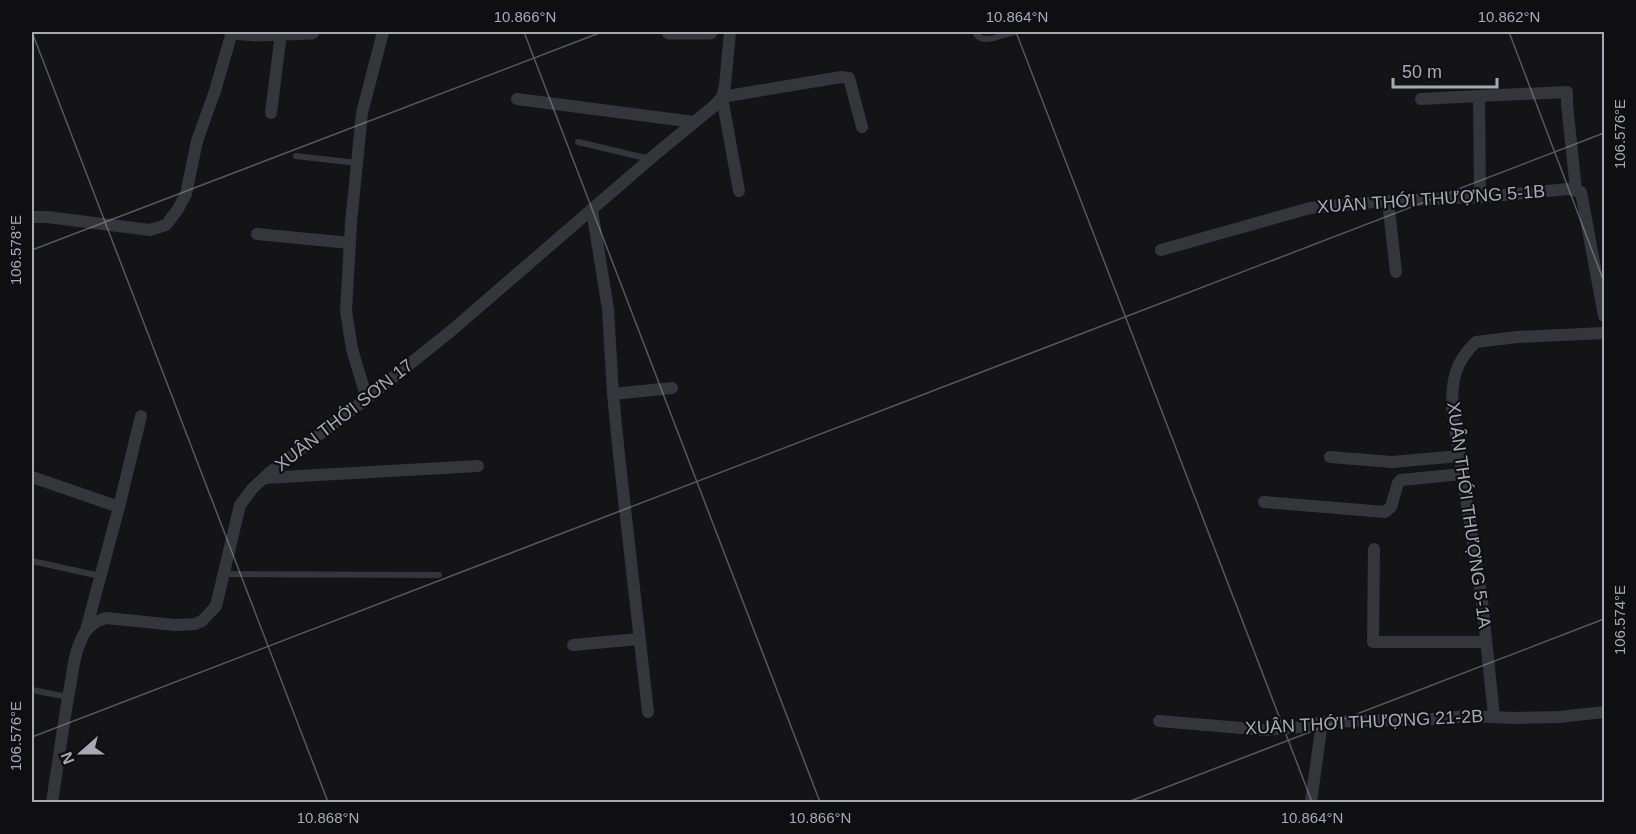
<svg xmlns="http://www.w3.org/2000/svg" width="1636" height="834" viewBox="0 0 1636 834" font-family="Helvetica,sans-serif">
	<style>
		.lines { fill: none; stroke-linecap: round; stroke-linejoin: round }
		.service { stroke: #35363b; stroke-width: 6 }
		.minor { stroke: #35363b; stroke-width: 12 }
		.tertiary { stroke: #35363b; stroke-width: 15 }
		.ticks { fill: none; stroke: #a7aab5; stroke-width: 1.5; stroke-opacity: 0.45 }
		.labels { text-anchor: middle; stroke-width: 4.5; stroke-linejoin: round; paint-order: stroke }
		.street-label { font-size: 18px; fill: #a7aab5; stroke: #0f0f11 }
		.neatline { fill: none; stroke: #a7aab5; stroke-width: 2 }
		.ticks-label { font-size: 15px; text-anchor: middle; fill: #a7aab5 }
	</style>
	<rect width="100%" height="100%" fill="#141416"/>
	<g class="lines">
		<g class="service">
			<path d="M975,32C981,46 1001,35 1014,32"/>
			<path d="M578,142L650,159"/>
			<path d="M296,156L357,163"/>
			<path d="M32,561L100,576"/>
			<path d="M225,574L439,575"/>
			<path d="M32,690L68,697"/>
		</g>
		<g class="minor">
			<path d="M1479,96L1567,92V104L1576,190"/>
			<path d="M517,99L694,122"/>
			<path d="M1421,99L1479,96L1480,197"/>
			<path d="M271,113L281,33"/>
			<path d="M739,191L722,97L841,77L849,78L862,127"/>
			<path d="M1388,201L1396,272"/>
			<path d="M592,210L608,309L613,394L619,455L648,712"/>
			<path d="M32,217H47L150,230L166,225L178,209L186,194L197,141L215,91L232,32"/>
			<path d="M257,234L350,243"/>
			<path d="M1161,250L1310,208L1385,201L1480,197L1569,189L1581,192L1604,316"/>
			<path d="M613,394L672,388"/>
			<path d="M367,399L352,349L346,311L351,223L362,113L383,32"/>
			<path d="M1330,457L1392,462L1460,456"/>
			<path d="M32,477L119,507L86,630"/>
			<path d="M264,478L478,466"/>
			<path d="M1264,502L1385,512L1391,507L1398,483L1401,480L1462,474"/>
			<path d="M119,507L141,416"/>
			<path d="M1374,549L1373,642H1486"/>
			<path d="M573,645L639,639"/>
			<path d="M1494,716L1482,601L1452,409C1452,380 1454,363 1476,342L1517,337L1604,333"/>
			<path d="M1159,721L1265,730L1301,727L1322,722L1432,719L1471,716L1515,718L1559,717L1604,712"/>
			<path d="M52,802C58,764 63,725 70,687C73,671 74,653 82,638C86,628 96,621 106,618L175,625L195,624L202,621L216,606L240,505L252,489L269,473L361,403L451,331L657,153L713,107L722,97L725,85L730,32"/>
			<path d="M1311,802L1322,722"/>
		</g>
		<g class="tertiary">
			<path d="M234,32L255,34L312,32"/>
			<path d="M669,32H710"/>
		</g>
	</g>
	<path class="ticks" d="M32,32L328,802M524,32L820,802M1016,32L1312,802M1509,32L1604,282M32,250L602,32M32,737L1604,133M1128,802L1604,619"/>
	<g class="labels">
		<g class="street-label">
			<text transform="translate(1431 199) rotate(-4)" y="6">XUÂN THỚI THƯỢNG 5-1B</text>
			<text transform="translate(344 415) rotate(-38)" y="6">XUÂN THỚI SƠN 17</text>
			<text transform="translate(1469 515) rotate(82)" y="6">XUÂN THỚI THƯỢNG 5-1A</text>
			<text transform="translate(1364 722) rotate(-3)" y="6">XUÂN THỚI THƯỢNG 21-2B</text>
		</g>
	</g>
	<rect width="1636" height="834" fill="none" stroke="#0f0f11" stroke-width="66"/>
	<g transform="translate(81 753) rotate(249)" stroke="#0f0f11" stroke-width="4.5" paint-order="stroke">
	<path d="M0-4.5L10 22L0 15L-10 22Z" fill="#a7aab5"/>
	<text y="-9" font-size="16" font-weight="bold" text-anchor="middle" fill="#a7aab5">N</text>
	</g>
	<path d="M1393 78v9h104v-9" fill="none" stroke="#a7aab5" stroke-width="3"/>
	<text x="1402" y="78" font-size="18" fill="#a7aab5" stroke="#0f0f11" stroke-width="4.5" paint-order="stroke">50 m</text>
	<rect x="33" y="33" width="1570" height="768" class="neatline"/>
	<g class="ticks-label">
		<text x="525" y="22">10.866°N</text>
		<text x="1017" y="22">10.864°N</text>
		<text x="1509" y="22">10.862°N</text>
		<text transform="translate(1620 134) rotate(-90)" y="5">106.576°E</text>
		<text transform="translate(16 250) rotate(-90)" y="5">106.578°E</text>
		<text transform="translate(1620 620) rotate(-90)" y="5">106.574°E</text>
		<text transform="translate(16 736) rotate(-90)" y="5">106.576°E</text>
		<text x="328" y="823">10.868°N</text>
		<text x="820" y="823">10.866°N</text>
		<text x="1312" y="823">10.864°N</text>
	</g>
</svg>
